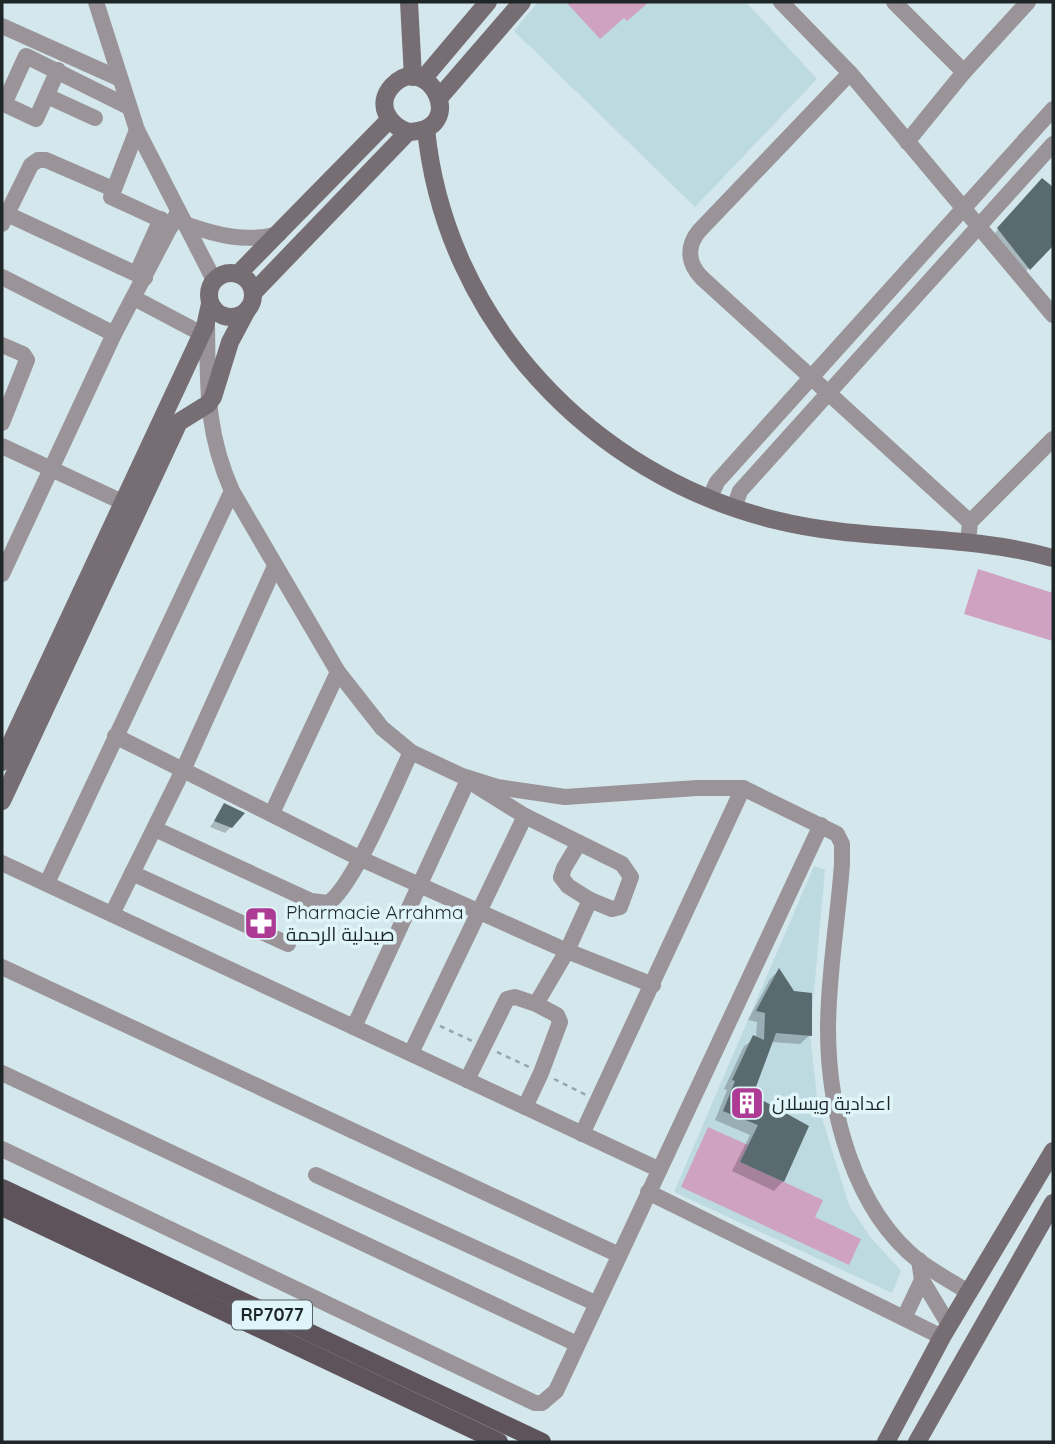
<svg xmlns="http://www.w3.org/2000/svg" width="1055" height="1444" viewBox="0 0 1055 1444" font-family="Quicksand,Cairo,sans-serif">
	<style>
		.built { fill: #bedae1 }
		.green { fill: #cfa2c2 }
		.shadow { fill: #0003 }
		.building { fill: #596b6f }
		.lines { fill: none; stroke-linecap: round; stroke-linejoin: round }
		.path { stroke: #97a7ab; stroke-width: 2.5; stroke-dasharray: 5 5; stroke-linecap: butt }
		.street { stroke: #9a9498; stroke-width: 16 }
		.secondary { stroke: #776e74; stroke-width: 18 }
		.primary { stroke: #5e535b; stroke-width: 18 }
		.labels { text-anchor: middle; stroke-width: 7; stroke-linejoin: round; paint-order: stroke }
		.shield { fill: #e0f5f9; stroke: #586466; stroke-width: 2 }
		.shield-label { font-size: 18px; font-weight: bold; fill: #1e2627 }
		.poi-label { font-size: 19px; fill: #1e2627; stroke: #e0f5f9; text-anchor: start }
	</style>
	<rect width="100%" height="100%" fill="#d3e7ec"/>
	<g class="built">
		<path d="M538,2H746L817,79L695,207L514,31Z"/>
		<path d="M814,866L825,870L810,1035L818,1105L849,1205L871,1238L901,1271L892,1293L674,1192Z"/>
	</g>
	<g class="green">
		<path d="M566,2H649L627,21L624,18L600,39Z"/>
		<path d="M978,569L1053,593V641L964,614Z"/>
		<path d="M708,1127L748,1145L740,1162L823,1200L815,1217L861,1239L849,1265L681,1187Z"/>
	</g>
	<g class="shadow">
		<path d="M1042,180L1053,189V243L1024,273L993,235Z"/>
		<path d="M225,806L231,827L225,833L210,827Z"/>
		<path d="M778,971L810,1035L800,1044L771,1042L751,1096L783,1181L774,1191L732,1171L750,1135L715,1120L727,1090L724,1089L744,1046L756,1038L757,1022L748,1020L770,979Z"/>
	</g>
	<g class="building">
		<path d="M1042,178L1053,187V246L1030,270L997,228Z"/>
		<path d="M224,803L245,813L232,828L214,821Z"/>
		<path d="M779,968L794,991L812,993V1036L776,1033L753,1095L809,1126L784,1182L740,1162L758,1125L723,1111L735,1081L732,1080L753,1035L764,1040L765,1013L756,1011Z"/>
	</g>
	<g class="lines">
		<g class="path">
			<path d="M440,1026L472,1041"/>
			<path d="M497,1052L529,1067"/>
			<path d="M554,1079L586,1095"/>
		</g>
		<g class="street">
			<path d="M96,2L137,130L214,280"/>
			<path d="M781,2L850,73L1053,315"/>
			<path d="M894,2L964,72"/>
			<path d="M2,26L118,78"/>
			<path d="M58,70L36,119L4,104L26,56L127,106"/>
			<path d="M850,73L699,231C686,247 688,264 702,278L970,522"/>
			<path d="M47,96L95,118"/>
			<path d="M137,130L111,197L172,225"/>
			<path d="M907,142L964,72L1028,2"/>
			<path d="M7,214L145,278"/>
			<path d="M2,224L31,165L38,160H46L113,189"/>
			<path d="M185,224C216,235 246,243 279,234"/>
			<path d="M139,268L161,219"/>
			<path d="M2,277L114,334"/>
			<path d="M134,298L202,334"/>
			<path d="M207,321C208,386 205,430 232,491L338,672L382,728L411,752L462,776L497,787L565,797L697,788H743L837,834L842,844V864C838,919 828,975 828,1029C828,1109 853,1209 919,1261C934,1272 952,1282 968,1292"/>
			<path d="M2,345L23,354L27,360L2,423"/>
			<path d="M2,446L133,507"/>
			<path d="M709,499L717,482L1053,109"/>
			<path d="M734,508L740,491L1053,144"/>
			<path d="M969,532L970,522L1053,439"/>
			<path d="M2,574L114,334L178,212"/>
			<path d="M115,736L359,858L567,951L653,985"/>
			<path d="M272,813L338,672"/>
			<path d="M155,829L311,901L328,903C353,888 396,783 411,752"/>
			<path d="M579,843L564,868L561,877L568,886L590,900"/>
			<path d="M2,863L658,1169"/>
			<path d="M132,873L288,944"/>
			<path d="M47,883L232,491"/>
			<path d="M112,914L184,768L275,566"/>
			<path d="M2,967L617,1254"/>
			<path d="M354,1027L468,780"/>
			<path d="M411,1053L525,816"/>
			<path d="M2,1073L577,1344"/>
			<path d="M467,1080L507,999L515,997L536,1004L567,951L590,900L612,909L620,907L631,877L622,864L525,816L478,787"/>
			<path d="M525,1107L541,1073L560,1022L557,1015L536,1004"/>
			<path d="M582,1134L743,788"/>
			<path d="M2,1149L535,1403H542L556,1391L821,825"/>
			<path d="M316,1175L595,1303"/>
			<path d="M648,1192L942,1337"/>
			<path d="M922,1280L949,1325"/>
			<path d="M904,1318L922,1280L919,1260"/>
		</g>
		<g class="secondary">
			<path d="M409,2L413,77"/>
			<path d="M423,79L488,2"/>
			<path d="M439,98L522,2"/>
			<path d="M426,129C445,320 591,475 775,520C866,543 962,532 1053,558"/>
			<circle cx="231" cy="295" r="22"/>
			<path d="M238,274L389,120"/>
			<path d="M253,293L408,132C471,131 427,48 392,86C375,105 389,125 408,132"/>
			<path d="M2,762L205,327L210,304"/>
			<path d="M2,801L179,422L208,404L213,397L230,342L247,310"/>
			<path d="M886,1442L942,1337L1053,1151"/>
			<path d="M917,1442L1053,1203"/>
		</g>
		<g class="primary">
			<path d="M2,1188L542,1442"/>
			<path d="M2,1207L499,1442"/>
		</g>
	</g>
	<defs>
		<g id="pharmacy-square" transform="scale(1.75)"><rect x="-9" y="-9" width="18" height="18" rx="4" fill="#ad3b96" stroke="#e0f5f9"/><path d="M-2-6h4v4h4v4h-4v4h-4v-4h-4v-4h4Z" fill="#fff"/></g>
		<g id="building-square" transform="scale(1.75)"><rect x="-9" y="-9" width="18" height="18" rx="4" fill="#ad3b96" stroke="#e0f5f9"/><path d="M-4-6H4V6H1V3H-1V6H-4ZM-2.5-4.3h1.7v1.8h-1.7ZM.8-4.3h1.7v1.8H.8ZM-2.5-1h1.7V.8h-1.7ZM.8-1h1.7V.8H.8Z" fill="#fff"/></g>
	</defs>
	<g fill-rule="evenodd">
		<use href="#pharmacy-square" x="261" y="923"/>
		<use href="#building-square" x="747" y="1103"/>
	</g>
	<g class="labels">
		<rect class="shield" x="232" y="1300.5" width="80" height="29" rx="5"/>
		<g class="shield-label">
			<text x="272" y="1321">RP7077</text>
		</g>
		<g class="poi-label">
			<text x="286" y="919">Pharmacie Arrahma<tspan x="286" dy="22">صيدلية الرحمة</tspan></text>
			<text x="772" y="1110">اعدادية ويسلان</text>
		</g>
	</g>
	<rect width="1055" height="1444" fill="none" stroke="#1e2627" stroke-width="7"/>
</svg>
